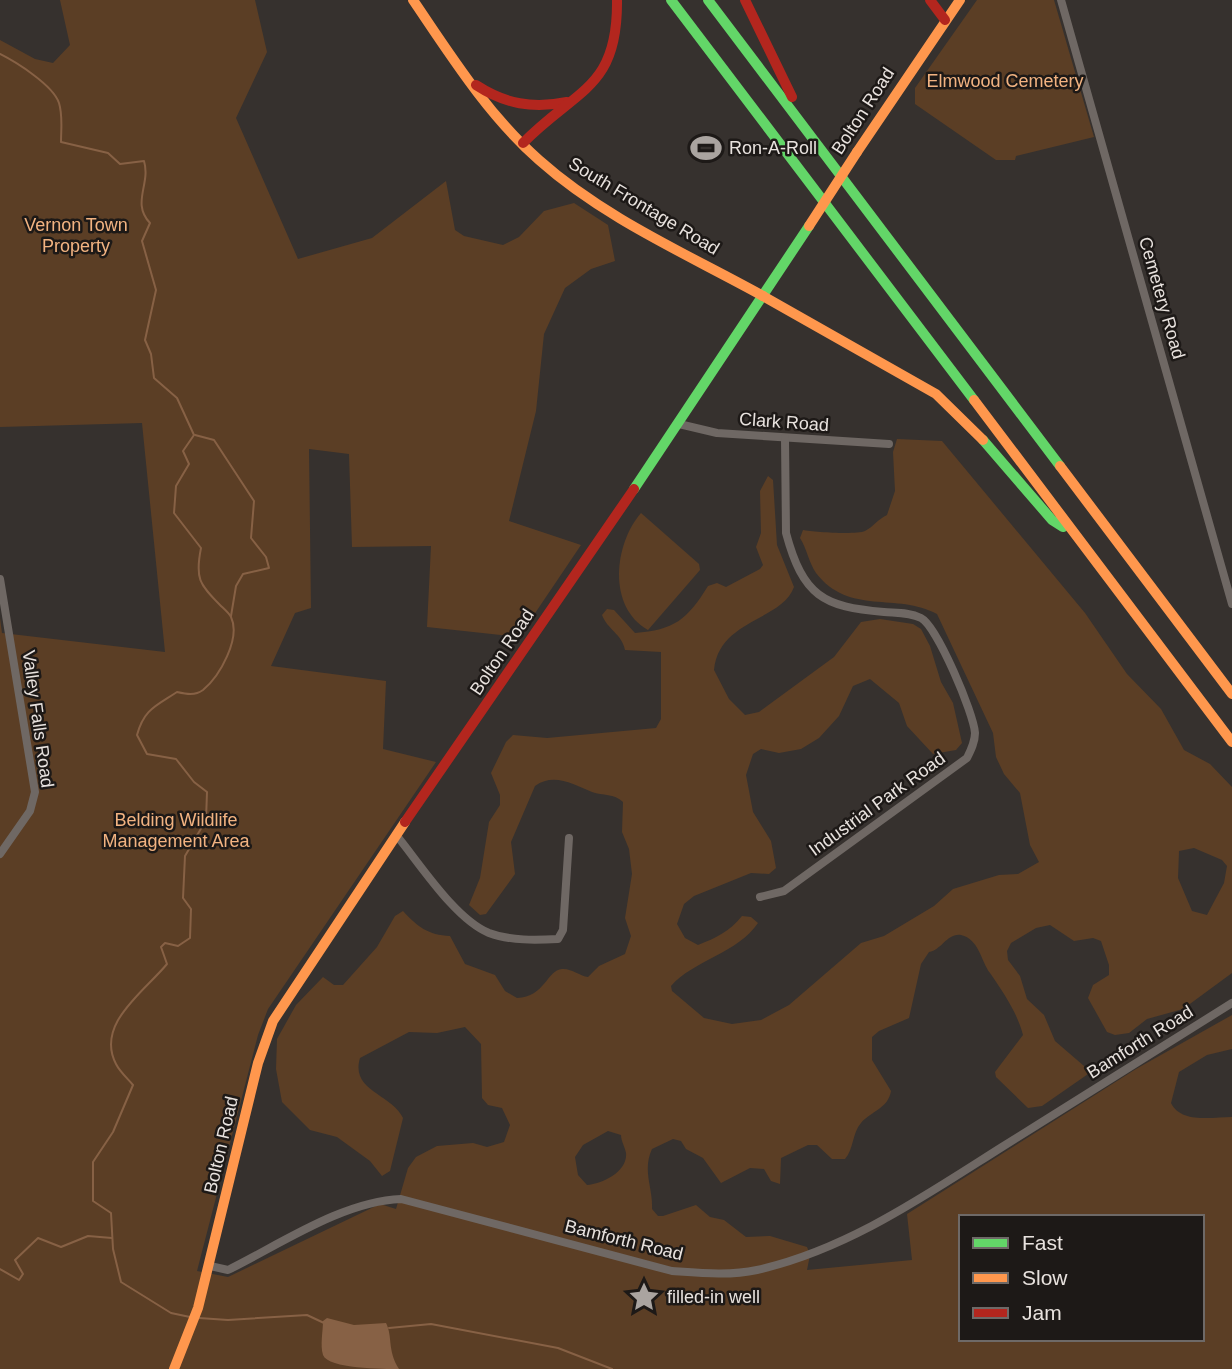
<svg xmlns="http://www.w3.org/2000/svg" width="1232" height="1369" viewBox="0 0 1232 1369" font-family="Arial,sans-serif">
	<style>
		.green { fill: #5b3e25; fill-rule: evenodd }
		.water { fill: #876145 }
		.lines { fill: none; stroke-linecap: round; stroke-linejoin: round }
		.stream { stroke: #876145; stroke-width: 2 }
		.street { stroke: #6f6864; stroke-width: 8 }
		.fast { stroke: #63d668; stroke-width: 10 }
		.slow { stroke: #ff974d; stroke-width: 10 }
		.jam { stroke: #b3261e; stroke-width: 10 }
		.slow-bridge { stroke: #ff974d; stroke-width: 10 }
		.labels { text-anchor: middle; stroke-width: 5; stroke-linejoin: round; paint-order: stroke }
		.park-label { font-size: 18px; fill: #f2b381; stroke: #1d1917 }
		.street-label { font-size: 18px; fill: #e8e2de; stroke: #1d1917 }
		.poi-label { font-size: 18px; fill: #e8e2de; stroke: #1d1917; text-anchor: start }
	</style>
	<rect width="100%" height="100%" fill="#36312e"/>
	<g class="green">
		<path d="M60,0H255L267,52L236,118L298,259L372,238L446,181L455,230L464,236L503,245L519,237L544,211L574,203L608,225L615,261L591,269L565,288L544,334L536,411L509,521L581,545L519,637L427,627L431,546L352,547L349,454L309,449L311,608L295,613L271,666L386,681L383,749L436,762L268,1009L258,1035L197,1271L228,1277L380,1204L396,1209L408,1168L416,1157L437,1146L473,1143L487,1147L504,1142L510,1125L502,1108L488,1105L482,1098L481,1044L465,1027L437,1033L409,1032L360,1058C350,1091 392,1094 403,1118L390,1171L382,1176L370,1161L337,1137L310,1130L282,1102L276,1069L277,1039L296,1005L323,977L334,985H343L377,947L395,916L403,911C418,927 428,935 450,936L465,964L495,975L505,991L517,998C545,997 547,970 562,969C571,968 580,976 588,977L599,966L625,954L631,936L625,918L632,874L629,849L622,832L623,802C614,793 603,796 592,792C574,785 554,772 535,786L511,842L515,874L486,914L480,915L469,905L480,878L489,822L500,805V795L491,773L506,742L513,735L547,738L656,728L661,719V652L625,650C622,634 607,629 602,615L607,609L614,610L635,633C674,630 687,620 708,586L717,583L726,587L760,569L763,565L756,547L761,533L760,491L768,476L773,480L777,545L794,587C782,621 719,619 714,670L729,699L745,715L759,712L834,657L861,622L880,619L913,624L921,629L930,646L941,682L953,703L962,743L956,750L933,754L907,726L899,703L870,679L853,686L839,716L819,738L801,749L779,753L761,749L753,754L746,775L753,812L771,841L776,868L769,874L751,873L694,896L684,904L677,924L685,938L698,945C716,938 730,931 742,916L751,917L758,923C738,953 694,960 671,986L672,991L704,1018L732,1024L761,1020L789,1005L861,943L884,936L934,906L953,889L999,875L1018,874L1039,862L1030,845L1020,793L1004,774L996,757L993,733L937,614C897,592 849,616 816,573C809,563 807,549 800,538L803,530C813,532 856,535 865,531C873,527 878,519 887,515L895,491L893,452L897,439L942,441L1085,613L1127,674L1161,709L1184,750L1210,764L1232,787V973L1183,1009L1147,1019L1129,1033L1115,1035L1107,1032L1088,998L1093,985L1109,975V965L1101,941L1093,938L1074,941L1050,925L1036,928L1011,943L1007,951L1008,960L1020,976L1027,999L1044,1015L1055,1041L1091,1072L1042,1106L1028,1108L996,1077L995,1072L1023,1035C1017,1012 1003,992 990,973C981,961 979,939 961,935C947,933 942,950 929,952L921,964L909,1018L879,1031L872,1037V1060L891,1091C888,1109 871,1111 861,1123C852,1133 854,1149 845,1159H832L817,1145H808L781,1158L780,1184L771,1181L764,1169L750,1168L721,1183L703,1158L686,1149L681,1141L673,1139L652,1149C642,1171 653,1187 652,1209L658,1216H663L696,1205L710,1217L724,1220L746,1237L770,1236L807,1247L810,1255L807,1270L912,1260L907,1214L1136,1069L1232,1015V1049L1207,1055L1179,1072L1171,1103C1181,1124 1214,1117 1232,1117V1369H0V618L2,633L165,652L142,423L0,427V40L35,59L53,63L70,45ZM1194,848L1222,860L1227,866L1224,883L1207,915L1192,911L1178,878L1179,851ZM608,1131L621,1135C621,1141 625,1147 626,1153C628,1171 603,1184 587,1185L578,1175L575,1157L583,1145ZM961,1217H1202V1339H961Z"/>
		<path d="M977,0H1054L1094,137L1016,156L1015,160H996L915,104V88Z"/>
		<path d="M641,513L699,564L700,570L648,630C607,607 614,544 641,513Z"/>
	</g>
	<path class="water" d="M327,1318L354,1325L386,1323C393,1337 387,1350 399,1369C384,1369 328,1369 323,1355C320,1345 323,1331 323,1321Z"/>
	<g class="lines">
		<g class="stream">
			<path d="M0,54C16,62 53,85 59,103C63,116 61,129 61,142L108,153L120,164L144,161C151,184 131,203 150,223L142,241L156,290L145,340L151,354L154,378L177,398L194,435L183,451L189,464L176,486L174,513L201,548C195,578 199,584 220,605C223,608 229,613 231,617C241,638 220,676 203,690C195,696 186,694 177,692C156,706 144,709 137,735L147,754L176,759L194,782L207,792L206,820L185,856L183,898L191,909L190,938L178,946L165,943L161,947L167,964C145,991 95,1024 116,1064C120,1072 128,1079 133,1085L113,1132L93,1162V1201L111,1213L113,1249L121,1282L171,1313L190,1317"/>
			<path d="M195,435L214,440L254,501L251,538L266,557L269,568L243,574L236,586L231,616"/>
			<path d="M0,1269L19,1280L23,1274L15,1260L38,1238L61,1247L88,1236L112,1238"/>
			<path d="M199,1318L228,1320L307,1315L324,1323"/>
			<path d="M389,1328L431,1324L558,1348L612,1369"/>
		</g>
		<g class="street">
			<path d="M1061,0L1232,604"/>
			<path d="M679,424L717,433L889,444"/>
			<path d="M0,579L35,792L30,811L0,854"/>
			<path d="M397,836C420,864 455,919 489,933C510,941 537,940 558,939L563,930L569,838"/>
			<path d="M760,897L784,891L967,758C971,750 975,742 975,733C974,714 937,626 921,618C909,612 896,613 884,612C823,607 803,596 786,533L785,438"/>
			<path d="M210,1266L228,1270C279,1245 343,1201 401,1199L672,1271C700,1273 730,1276 757,1270C847,1250 926,1195 1002,1147C1079,1099 1155,1051 1232,1003"/>
		</g>
		<g class="fast">
			<path d="M671,0L974,400"/>
			<path d="M708,0L1060,466"/>
			<path d="M983,440L1052,520L1063,527"/>
			<path d="M634,489L809,226"/>
		</g>
		<g class="slow">
			<path d="M413,0C451,56 488,115 539,160C604,218 687,254 763,296"/>
			<path d="M857,152L960,0"/>
			<path d="M763,296L936,394L983,440"/>
			<path d="M974,400L1232,742"/>
			<path d="M1060,466L1232,694"/>
			<path d="M174,1369L198,1308L258,1063L273,1021L405,822"/>
		</g>
		<g class="jam">
			<path d="M745,0L792,97"/>
			<path d="M930,0L945,20"/>
			<path d="M476,85C505,104 533,109 567,102"/>
			<path d="M523,143C577,88 618,89 617,0"/>
			<path d="M405,822L634,489"/>
		</g>
		<path class="slow-bridge" d="M809,226L857,152"/>
	</g>
	<defs>
		<g id="stadium-bare" transform="scale(2.415)"><path d="M0-5a6.5 5 0 1 0 0 10a6.5 5 0 1 0 0-10ZM-3.5-1.8h7v3.6h-7Z" fill="#aaa4a0" stroke="#1d1917" stroke-width="2.5" paint-order="stroke"/></g>
		<g id="sight-bare" transform="scale(2.415)"><path d="M0-6L1.8-2.2L6-1.7L2.9 1.2L3.7 5.4L0 3.3L-3.7 5.4L-2.9 1.2L-6-1.7L-1.8-2.2Z" fill="#aaa4a0" stroke="#1d1917" stroke-width="2.5" paint-order="stroke"/></g>
	</defs>
	<g fill-rule="evenodd">
		<use href="#stadium-bare" x="706" y="148"/>
		<use href="#sight-bare" x="644" y="1297"/>
	</g>
	<g class="labels">
		<g class="park-label">
			<text x="1005" y="87">Elmwood Cemetery</text>
			<text x="76" y="231">Vernon Town<tspan x="76" dy="21">Property</tspan></text>
			<text x="176" y="826">Belding Wildlife<tspan x="176" dy="21">Management Area</tspan></text>
		</g>
		<g class="street-label">
			<text transform="translate(863 111) rotate(-57)" y="6">Bolton Road</text>
			<text transform="translate(644 206) rotate(31)" y="6">South Frontage Road</text>
			<text transform="translate(1162 298) rotate(74)" y="6">Cemetery Road</text>
			<text transform="translate(784 422) rotate(4)" y="6">Clark Road</text>
			<text transform="translate(502 652) rotate(-56)" y="6">Bolton Road</text>
			<text transform="translate(38 719) rotate(82)" y="6">Valley Falls Road</text>
			<text transform="translate(877 804) rotate(-36)" y="6">Industrial Park Road</text>
			<text transform="translate(1140 1042) rotate(-32)" y="6">Bamforth Road</text>
			<text transform="translate(221 1145) rotate(-77)" y="6">Bolton Road</text>
			<text transform="translate(624 1240) rotate(14)" y="6">Bamforth Road</text>
		</g>
		<g class="poi-label">
			<text x="729" y="154">Ron-A-Roll</text>
			<text x="667" y="1303">filled-in well</text>
		</g>
	</g>
	<rect x="959" y="1215" width="245" height="126" fill="#1d1917" stroke="#6e6967" stroke-width="2"/>
	<rect x="973" y="1238" width="35" height="10" fill="#63d668" stroke="#6e6967" stroke-width="2"/>
	<text x="1022" y="1250" font-size="21" fill="#e8e2de">Fast</text>
	<rect x="973" y="1273" width="35" height="10" fill="#ff974d" stroke="#6e6967" stroke-width="2"/>
	<text x="1022" y="1285" font-size="21" fill="#e8e2de">Slow</text>
	<rect x="973" y="1308" width="35" height="10" fill="#b3261e" stroke="#6e6967" stroke-width="2"/>
	<text x="1022" y="1320" font-size="21" fill="#e8e2de">Jam</text>
</svg>
